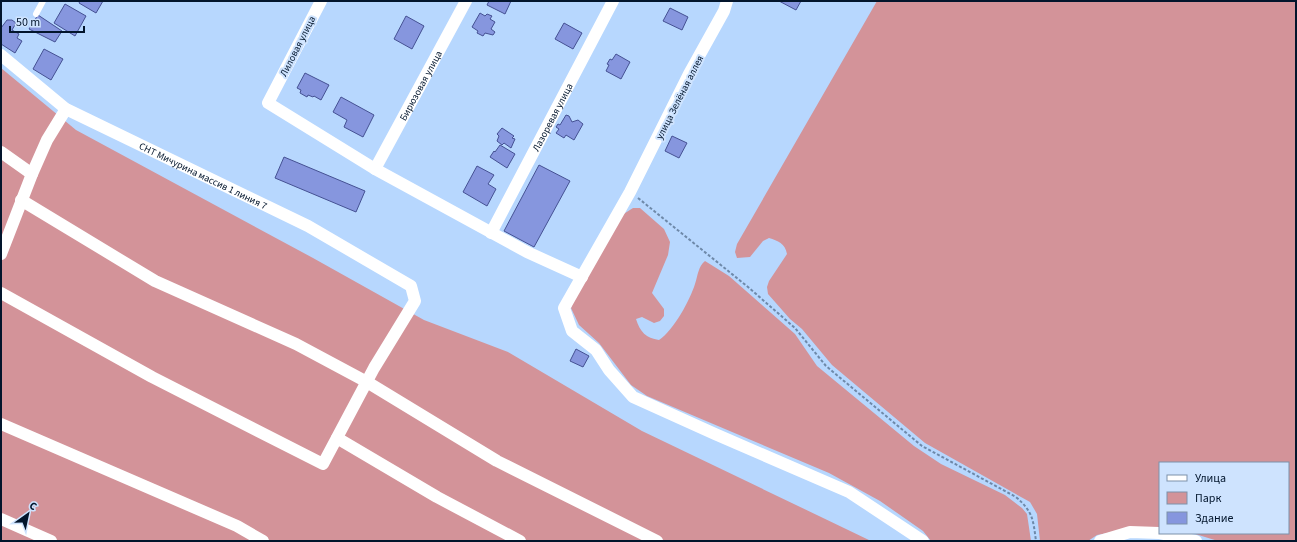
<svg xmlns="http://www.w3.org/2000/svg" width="1297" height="542" viewBox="0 0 1297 542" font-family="'Source Sans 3',sans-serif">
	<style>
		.green { fill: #d39399 }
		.building { fill: #8696de; stroke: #455193 }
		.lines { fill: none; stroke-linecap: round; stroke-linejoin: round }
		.path { stroke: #6e89a9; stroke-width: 2; stroke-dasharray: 3 2; stroke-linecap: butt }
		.service { stroke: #fff; stroke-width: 6 }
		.minor { stroke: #fff; stroke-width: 12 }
		.labels { text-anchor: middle; stroke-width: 4; stroke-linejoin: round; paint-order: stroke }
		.street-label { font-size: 10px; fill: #02152c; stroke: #cee3fe }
	</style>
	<rect width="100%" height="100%" fill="#b7d7fe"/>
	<g class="green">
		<path d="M877,1H1296V541H1218L1192,533H1288V463H1160V529L1134,528L1097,535L1088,541H1040L1037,514L1030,502L925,443L832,365L802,329L790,319L768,294L767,287L769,281L787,254C785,243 778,241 769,238L763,241L750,257L737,258L735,252L737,244Z"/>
		<path d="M1,68L76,130L313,258L424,320L508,352L642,431L871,541H1Z"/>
		<path d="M633,208H640L664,229L670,242L668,255L652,293L664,309V316L660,321L654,323L642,317L636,319C640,332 646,338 659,340C674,330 690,300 695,284C698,275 698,267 705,261L729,276L795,334L817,366L914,446L941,464L1005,495L1022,508L1027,514L1031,541H931L923,531L880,501L829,473L647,396L631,385L599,343L579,325L571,308L580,283L622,215Z"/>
	</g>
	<g class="building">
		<path d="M80,1H103L96,13L79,3Z"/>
		<path d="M489,1H511L505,14L487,5Z"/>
		<path d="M779,1H801L796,10Z"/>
		<path d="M65,4L86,16L75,36L54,23Z"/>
		<path d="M670,8L688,17L682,30L663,21Z"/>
		<path d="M480,13L485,16L487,14L492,16L490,19L495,22L491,29L495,32L493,35L485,33L483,36L477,33L478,31L472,27Z"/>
		<path d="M38,15L62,31L55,42L29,29Z"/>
		<path d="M406,16L424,26L412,49L394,39Z"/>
		<path d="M7,20H12L16,23L12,30L19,34L17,38L22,41L15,53L1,44V28Z"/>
		<path d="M564,23L582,33L573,49L555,39Z"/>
		<path d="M44,49L63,59L51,80L33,69Z"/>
		<path d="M616,54L630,62L621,79L606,71L609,65L607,64L610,59L612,60Z"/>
		<path d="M305,73L329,85L321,100L314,96L313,97L308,95L307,97L300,93L301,90L297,88Z"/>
		<path d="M341,97L374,115L363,137L344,127L347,120L333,112Z"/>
		<path d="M566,115L569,116L572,122L578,120L583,124L574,140L566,135L564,138L556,133L559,129L556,127L558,124L560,125Z"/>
		<path d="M502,128L514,136L512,138L515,139L511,148L504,143L502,145L497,141L499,136L497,134Z"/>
		<path d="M672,136L687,143L679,158L665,151Z"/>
		<path d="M500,145L515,154L507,168L490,157L494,151L495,152Z"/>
		<path d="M284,157L365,191L356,212L275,178Z"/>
		<path d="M539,165L570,181L534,247L504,231Z"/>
		<path d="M477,166L494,175L488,184L496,189L487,206L463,192Z"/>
		<path d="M576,349L589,356L583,367L570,361Z"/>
	</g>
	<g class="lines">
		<path class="path" d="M638,198L748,287L795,328L826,366L922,446L1016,497C1033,512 1033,519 1036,541"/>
		<path class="service" d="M36,14L43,1"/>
		<g class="minor">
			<path d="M321,1L268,103L375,169L527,252L582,277"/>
			<path d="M727,1L724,11L689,74L630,192L564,308L572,331L596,350L609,370L633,397L715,434L849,492L923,541"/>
			<path id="s1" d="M1,55L66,109L308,226L411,286L415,301L374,368L323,464L152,377L1,293"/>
			<path d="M1,152L32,174"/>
			<path id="s2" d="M375,169L466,1"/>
			<path d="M21,200L155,281L296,344L367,382L497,461L657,541"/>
			<path id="s3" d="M491,233L613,1"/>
			<path d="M1,254L32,174L47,140L66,109"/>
			<path d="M1,424L237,526L263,541"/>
			<path d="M337,438L437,497L520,541"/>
			<path d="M1,519L51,541"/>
			<path d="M1100,541L1130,532L1159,533L1196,541"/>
		</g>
	</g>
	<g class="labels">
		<g class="street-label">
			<text transform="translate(297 46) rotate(-63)" y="4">Лиловая улица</text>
			<text dy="4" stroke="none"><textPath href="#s2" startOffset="95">Бирюзовая улица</textPath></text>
			<text transform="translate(679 97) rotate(-63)" y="4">улица Зелёная аллея</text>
			<text dy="4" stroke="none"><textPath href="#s3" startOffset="131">Лазоревая улица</textPath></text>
			<text dy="4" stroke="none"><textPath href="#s1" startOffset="237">СНТ Мичурина массив 1 линия 7</textPath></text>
		</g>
	</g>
	<rect width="1297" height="542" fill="none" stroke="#02152c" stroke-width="4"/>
	<rect x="1159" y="462" width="130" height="72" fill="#cee3fe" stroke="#7c91aa"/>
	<rect x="1167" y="475" width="20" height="6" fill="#ffffff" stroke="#7c91aa"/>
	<text x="1195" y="482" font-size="12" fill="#02152c">Улица</text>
	<rect x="1167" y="492" width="20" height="12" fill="#d39399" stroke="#7c91aa"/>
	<text x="1195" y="502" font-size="12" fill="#02152c">Парк</text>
	<rect x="1167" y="512" width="20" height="12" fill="#8696de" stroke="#7c91aa"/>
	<text x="1195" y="522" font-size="12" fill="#02152c">Здание</text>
	<g transform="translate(28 514) rotate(33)" stroke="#cee3fe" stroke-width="3" paint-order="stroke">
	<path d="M0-3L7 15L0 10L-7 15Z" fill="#02152c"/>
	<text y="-6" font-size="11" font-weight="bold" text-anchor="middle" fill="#02152c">С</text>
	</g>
	<path d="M10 26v6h74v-6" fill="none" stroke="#02152c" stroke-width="2"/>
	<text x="16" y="26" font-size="12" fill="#02152c" stroke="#cee3fe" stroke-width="3" paint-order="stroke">50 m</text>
</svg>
